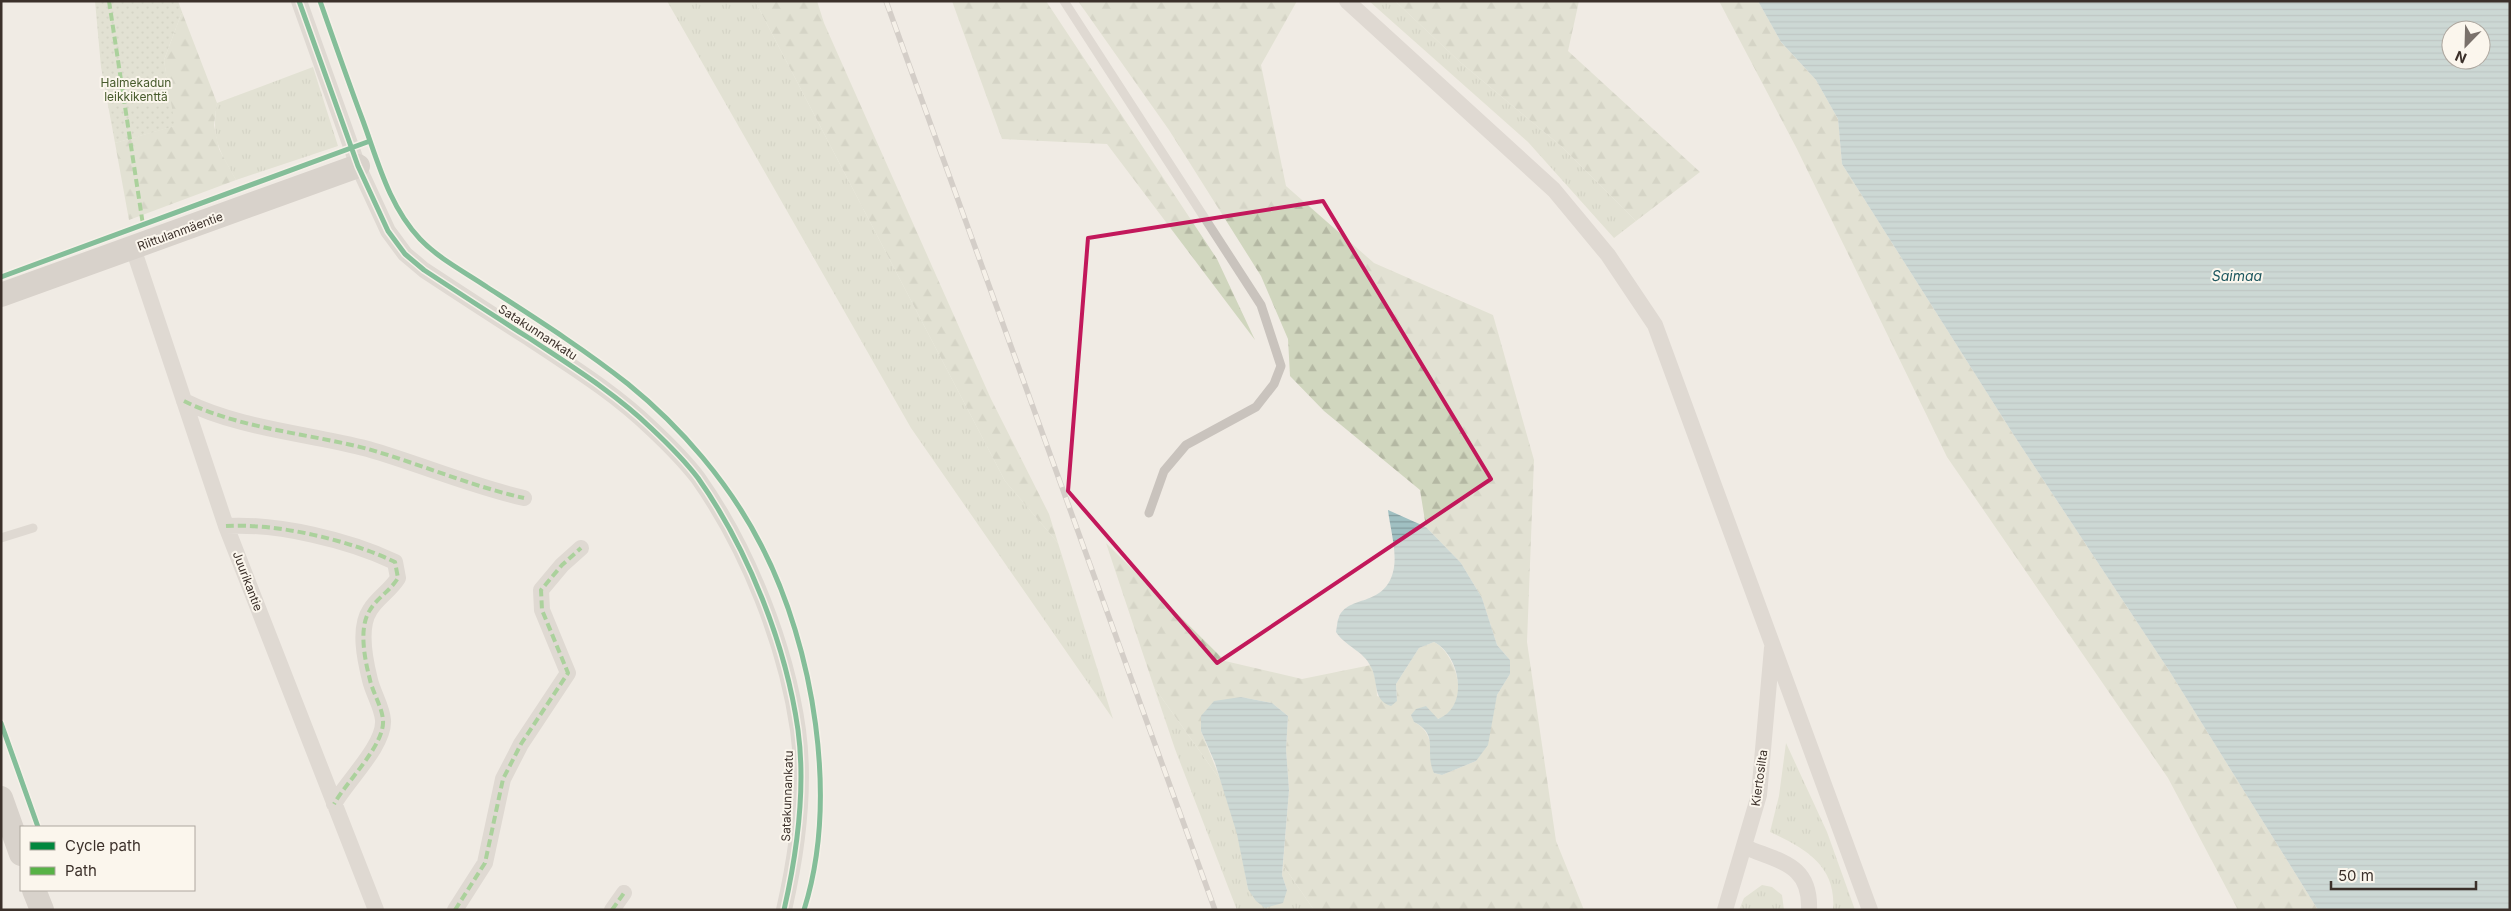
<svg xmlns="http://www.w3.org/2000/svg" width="2511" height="911" viewBox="0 0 2511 911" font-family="Inter,sans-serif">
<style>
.grass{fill:url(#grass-tufts)}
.forest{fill:url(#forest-firs)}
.park{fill:url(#park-dots)}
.water{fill:url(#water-rules);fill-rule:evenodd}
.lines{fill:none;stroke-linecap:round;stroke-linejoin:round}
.lane{stroke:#c9c3bd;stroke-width:9}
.street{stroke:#c9c3bd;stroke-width:16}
.secondary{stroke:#bab3ad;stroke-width:24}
.rail-casing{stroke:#b1aca7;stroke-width:5.5}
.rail{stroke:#fbf6ed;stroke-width:4;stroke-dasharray:11;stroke-linecap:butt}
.quiet{stroke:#57b246;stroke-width:4;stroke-dasharray:8 4;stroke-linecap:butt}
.cycleway-casing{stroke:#fbf6ed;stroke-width:8}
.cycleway{stroke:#00873e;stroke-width:5}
.marked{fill:none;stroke:#c2185b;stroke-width:4;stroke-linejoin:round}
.labels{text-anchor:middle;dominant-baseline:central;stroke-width:4;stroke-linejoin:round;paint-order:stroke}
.park-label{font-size:12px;fill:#475b2c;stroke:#fbf6ed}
.street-label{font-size:12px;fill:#3b302a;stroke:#fbf6ed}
.water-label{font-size:14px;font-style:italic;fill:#1d575f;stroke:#fbf6ed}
</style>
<defs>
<pattern id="grass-tufts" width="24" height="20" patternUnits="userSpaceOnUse" patternTransform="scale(1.25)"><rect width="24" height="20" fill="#d0d6be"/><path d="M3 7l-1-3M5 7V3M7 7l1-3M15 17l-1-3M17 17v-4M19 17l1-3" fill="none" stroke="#b4b8a3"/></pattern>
<pattern id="forest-firs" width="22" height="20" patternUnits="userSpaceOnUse" patternTransform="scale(1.25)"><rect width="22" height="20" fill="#d0d6be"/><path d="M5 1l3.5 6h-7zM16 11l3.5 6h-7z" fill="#b4b8a3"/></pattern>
<pattern id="park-dots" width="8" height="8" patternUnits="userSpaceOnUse" patternTransform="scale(1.25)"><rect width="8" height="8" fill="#d0d6be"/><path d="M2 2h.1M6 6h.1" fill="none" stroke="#b4b8a3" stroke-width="1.8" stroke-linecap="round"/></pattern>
<pattern id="water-rules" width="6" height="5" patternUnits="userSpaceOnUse" patternTransform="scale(1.25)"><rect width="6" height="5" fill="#a0c0c2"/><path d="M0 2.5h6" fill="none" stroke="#849c9e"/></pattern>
</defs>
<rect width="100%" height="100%" fill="#f0ebe4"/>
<path class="grass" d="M667 1H755L1005 481 1058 543 1113 719 911 428Z
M1369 1H1395L1460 62 1561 146 1636 221 1614 238 1528 142Z
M313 67 338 146 236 180C219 150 211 139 217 103Z
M1154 687 1221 781 1238 834 1248 889 1287 890 1282 875 1283 865 1314 910H1237L1175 749Z
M1786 743 1827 832 1855 910H1833C1837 866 1805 848 1770 832L1779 796Z
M1762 885 1772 887 1782 895 1784 910H1739L1744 898Z"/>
<path class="forest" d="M755 1H817L824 23 991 399 1049 514 1058 543 1005 481Z
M952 1H1046L1217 259 1255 340 1107 144 1002 139Z
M1078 1H1297L1261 65 1286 186 1374 263 1493 315 1534 460 1527 642 1556 841 1584 910H1314L1283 865 1289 790 1286 749 1288 716 1272 703 1241 697 1201 731 1221 781 1154 687 1106 543 1225 661 1302 679 1371 665 1376 680 1377 696 1397 701 1396 684 1419 648 1434 642C1455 653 1471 702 1445 716 1436 721 1424 720 1414 722 1434 732 1431 753 1434 773L1442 775 1476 761 1491 719 1497 695 1510 674V660L1497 645 1482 598 1461 563 1426 527 1420 490 1324 411 1290 376 1288 339 1261 276 1169 130Z
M1395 1H1579L1568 51 1700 172 1636 221 1561 146 1460 62Z
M1719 1H1758L1781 42 1816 80 1838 119 1842 164 2015 437 2170 672 2318 910H2238L2168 778 1947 457 1797 149Z
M182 12 217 103 214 125 219 149 236 180 129 220 115 143 174 126 164 60Z"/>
<path class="park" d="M95 1H178L182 12 164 60 175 126 115 143 101 67Z"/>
<path class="water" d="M1758 1H2510V910H2318L2170 672 2015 437 1842 164 1838 119 1816 80 1781 42ZM2451 30H2481V60H2451Z
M1388 510 1426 527 1461 563 1482 598 1497 645 1510 660V674L1497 695 1488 745 1476 761 1442 775 1434 773C1424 752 1440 735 1414 722L1411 715 1416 709 1426 706 1438 719C1470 707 1460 655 1434 642L1419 648 1396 684 1397 701 1391 706C1372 700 1379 682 1371 667 1364 651 1346 647 1336 632 1337 627 1337 621 1339 617 1348 595 1384 607 1393 572 1398 554 1390 528 1388 510Z
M1241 697 1272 703 1288 716 1286 749 1289 790 1282 875 1287 890 1283 903 1265 908 1256 901 1248 889 1237 834 1215 763 1201 731V716L1214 701Z"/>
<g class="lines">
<path class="lane" d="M1064 1 1261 305 1281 366 1274 384 1256 407 1186 445 1164 471 1149 513
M1 538 33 528"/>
<path class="street" d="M299 1 358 166 388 231 405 254 424 270C459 293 494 316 529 338 571 366 615 393 651 428 667 443 685 461 698 478 748 549 786 645 798 730 806 789 797 853 784 910
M1347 1 1554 190 1608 255 1655 325 1870 910
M133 248 226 526 376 910
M184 401C240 429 307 433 368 449 420 464 471 486 524 498
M226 526C277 523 349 540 395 562L398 578C390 591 377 598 370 610 358 628 365 660 370 680 373 693 382 707 383 720 385 745 346 782 334 804
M1745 847C1780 862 1811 864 1809 910
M455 910 485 863 503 779 521 744 568 673 542 610 541 590 562 565 581 548
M612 910 624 893
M1725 910 1759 795 1772 648"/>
<path class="secondary" d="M1 295 358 166
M1 798 21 854
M34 890 42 910"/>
<defs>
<path id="rail" d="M886 1 1215 910"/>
</defs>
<use href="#rail" class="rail-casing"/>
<use href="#rail" class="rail"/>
<path class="quiet" d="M109 1 143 225
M184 401C240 429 307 433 368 449 420 464 471 486 524 498
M226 526C277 523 349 540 395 562L398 578C390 591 377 598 370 610 358 628 365 660 370 680 373 693 382 707 383 720 385 745 346 782 334 804
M455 910 485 863 503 779 521 744 568 673 542 610 541 590 562 565 581 548
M612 910 624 893"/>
<defs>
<path id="cycleway" d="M299 1 358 166 388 231 405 254 424 270C459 293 494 316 529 338 571 366 615 393 651 428 667 443 685 461 698 478 748 549 786 645 798 730 806 789 797 853 784 910
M320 1C334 41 348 81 363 121 378 162 389 206 420 239 439 259 465 272 487 287 535 318 584 349 628 384 681 427 730 484 761 545 814 647 839 799 804 910
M1 277 370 141
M1 723 38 827"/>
</defs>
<use href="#cycleway" class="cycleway-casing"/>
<use href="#cycleway" class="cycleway"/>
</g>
<path d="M0 0H2511V911H0ZM1323 201 1491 479 1217 663 1068 491 1088 238Z" fill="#f0ebe4" fill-opacity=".55" fill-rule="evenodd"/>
<path class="marked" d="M1323 201 1491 479 1217 663 1068 491 1088 238Z"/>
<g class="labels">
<g class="park-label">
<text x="136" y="82">Halmekadun<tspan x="136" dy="14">leikkikenttä</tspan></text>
</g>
<g class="street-label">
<text transform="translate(180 231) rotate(-20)">Riittulanmäentie</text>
<text transform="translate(538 332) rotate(33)">Satakunnankatu</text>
<text transform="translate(248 581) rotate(69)">Juurikantie</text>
<text transform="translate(1759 778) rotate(-82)">Kiertosilta</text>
<text transform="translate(787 796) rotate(-88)">Satakunnankatu</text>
</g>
<g class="water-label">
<text x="2237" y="275">Saimaa</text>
</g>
</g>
<rect width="2511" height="911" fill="none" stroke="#3b302a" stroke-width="5"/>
<rect x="20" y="826" width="175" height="65" fill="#fbf6ed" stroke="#aea79f"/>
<rect x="30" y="842" width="25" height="8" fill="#00873e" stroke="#aea79f"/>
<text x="65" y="851" font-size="15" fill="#3b302a">Cycle path</text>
<rect x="30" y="867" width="25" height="8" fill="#57b246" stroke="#aea79f"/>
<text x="65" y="876" font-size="15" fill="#3b302a">Path</text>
<g transform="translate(2466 45) rotate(203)"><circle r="24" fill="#fbf6ed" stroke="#aea79f"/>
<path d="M0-4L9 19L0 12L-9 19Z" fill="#7a716b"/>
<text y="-8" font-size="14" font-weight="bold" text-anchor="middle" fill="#3b302a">N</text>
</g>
<path d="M2331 881v8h145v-8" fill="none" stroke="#3b302a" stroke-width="2.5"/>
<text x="2338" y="881" font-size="15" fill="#3b302a" stroke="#fbf6ed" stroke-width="4" paint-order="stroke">50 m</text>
</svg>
